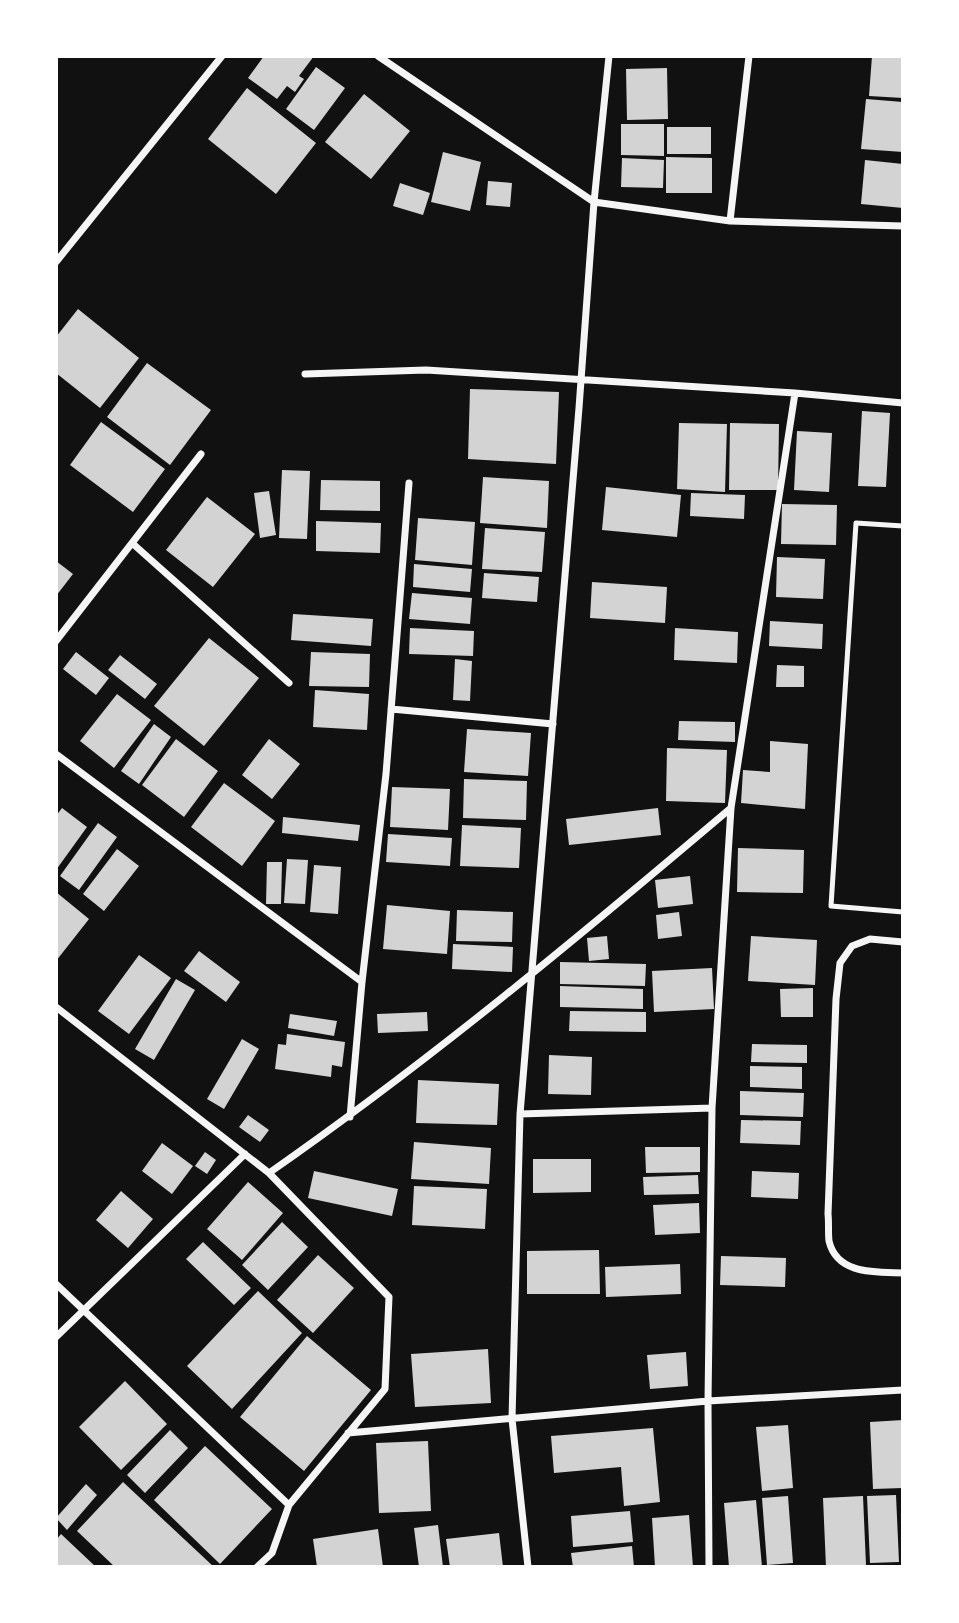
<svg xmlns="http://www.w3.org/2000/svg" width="959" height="1623" viewBox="0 0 959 1623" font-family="Lora,serif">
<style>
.building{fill:#d3d3d3}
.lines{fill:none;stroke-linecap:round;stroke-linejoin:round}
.service{stroke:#f5f5f5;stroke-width:5}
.minor{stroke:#f5f5f5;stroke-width:7}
</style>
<rect width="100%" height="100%" fill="#111"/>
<path class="building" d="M264 56H314L299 76 304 79 295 92 287 86 277 99 248 78Z
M872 56H903V98L869 96Z
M316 67 345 88 314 130 286 109Z
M667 68 668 119 627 120 626 69Z
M247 88 316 143 276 194 208 139Z
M364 94 410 131 371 179 325 142Z
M866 99 903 102V152L861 149Z
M621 124H664V156L621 155Z
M667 127H711V154H667Z
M443 152 481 162 470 211 431 202Z
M666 157 712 158V193H666Z
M622 158 664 160 663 188 621 187Z
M865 160 903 164V208L861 204Z
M488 181 512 183 510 207 486 205Z
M400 183 430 193 423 215 393 206Z
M78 309 139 358 100 408 56 373V337Z
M147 363 211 410 170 465 107 417Z
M470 389 559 392 556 464 468 459Z
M862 411 890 413 886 487 858 486Z
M101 422 165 469 133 512 70 465Z
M679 423 727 424 725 492 677 489Z
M730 423 779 424 778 490H729Z
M797 431 832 433 829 492 794 490Z
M282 470 310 471 307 539 279 538Z
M483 477 549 481 547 528 480 523Z
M321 480 380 481V511L320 510Z
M606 487 681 495 677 537 602 530Z
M269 491 276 535 260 538 254 493Z
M691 493 745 495 744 519 690 516Z
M207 497 255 534 213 587 166 550Z
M782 504 837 505 836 545 781 544Z
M418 518 475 522 472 565 415 560Z
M316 521 381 523 380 553 316 551Z
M485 528 545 532 542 572 482 569Z
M777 557 825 559 823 599 776 597Z
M56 561 73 574 56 596Z
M414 564 472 569 470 592 413 587Z
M484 573 539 577 537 602 482 598Z
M592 582 667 587 665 623 590 618Z
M412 593 472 598 470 624 409 619Z
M293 614 373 619 371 646 291 640Z
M770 621 823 624 822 649 769 646Z
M410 628 474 631 473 656 409 654Z
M675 628 738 632 737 663 674 660Z
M209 638 259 678 204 746 154 706Z
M76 652 109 678 96 695 63 669Z
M311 652 370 654 369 687 309 686Z
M120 655 157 684 145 699 108 670Z
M455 659 472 661 470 701 453 700Z
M777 665 804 666V687H776Z
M315 690 369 694 367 730 313 727Z
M117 694 151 720 114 768 80 741Z
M679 721 735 722V742L678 740Z
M154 724 171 737 139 784 121 771Z
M467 729 531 733 528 776 464 772Z
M176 739 218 771 184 817 142 785Z
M269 739 300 764 272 799 242 775Z
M770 741 808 744 805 809 741 803 743 770 770 772Z
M667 748 727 750 725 803 666 801Z
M464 779 527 781 526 820 463 818Z
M224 783 275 821 242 866 191 827Z
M392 787 450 789 448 830 390 827Z
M62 808 87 827 56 870V816Z
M658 808 661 835 569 845 566 819Z
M283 817 360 825 358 841 282 833Z
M98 823 117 837 79 890 60 876Z
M462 825 521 828 519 868 460 866Z
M388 834 452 838 450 866 386 862Z
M738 848 804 850 803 893 737 892Z
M117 849 139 866 104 911 83 894Z
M287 859 308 860 305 904 284 903Z
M267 862H282L281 904H266Z
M314 865 341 867 338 914 310 912Z
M690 876 693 904 658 908 655 880Z
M56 892 89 919 56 961Z
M387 905 450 911 447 954 383 949Z
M457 910 513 912 512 942 456 941Z
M679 912 682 936 658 939 656 915Z
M607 936 609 959 589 961 587 938Z
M751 936 817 940 815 985 748 981Z
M453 944 513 947 512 972 452 969Z
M199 951 240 982 226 1002 184 971Z
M139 955 171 978 129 1034 98 1011Z
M560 962 646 964 645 986 560 984Z
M712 968 714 1009 654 1012 652 971Z
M176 979 195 990 154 1060 135 1049Z
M560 986 643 989V1009L560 1007Z
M813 988V1017H781L780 989Z
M570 1011 646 1012V1032L569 1031Z
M427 1012 428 1031 378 1033 377 1014Z
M290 1014 337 1021 334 1036 288 1028Z
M287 1034 345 1042 342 1067 332 1065 331 1077 275 1069 278 1044 286 1045Z
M242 1039 259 1049 224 1109 207 1099Z
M752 1044 807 1045V1063L751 1062Z
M549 1055 592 1057 591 1095 548 1094Z
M750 1066 802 1067V1089L750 1087Z
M418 1080 499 1084 497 1125 416 1123Z
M740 1091 804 1093 803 1117 740 1115Z
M248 1115 269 1130 260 1142 239 1127Z
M741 1120 801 1121 800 1145 740 1143Z
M414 1142 491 1148 489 1184 411 1179Z
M162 1143 193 1166 172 1194 142 1171Z
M645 1147H700V1172L646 1173Z
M205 1152 216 1160 207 1174 195 1166Z
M533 1159H591V1192L533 1193Z
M314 1171 398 1189 392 1216 308 1198Z
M752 1171 799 1173 798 1199 751 1197Z
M698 1175 699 1194 644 1195 643 1177Z
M248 1182 283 1213 242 1260 207 1229Z
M414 1186 487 1189 485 1229 412 1225Z
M121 1191 153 1219 128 1248 96 1220Z
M699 1203 700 1233 655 1235 653 1205Z
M282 1222 308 1247 268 1290 242 1265Z
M203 1242 251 1288 234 1305 186 1259Z
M599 1250 600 1294H527V1251Z
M318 1255 354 1288 313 1333 277 1300Z
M721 1256 786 1258 785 1287 720 1285Z
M680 1264 681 1294 606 1297 605 1267Z
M258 1291 302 1333 232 1409 187 1366Z
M307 1336 371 1390 304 1471 240 1417Z
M488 1349 491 1403 415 1407 411 1354Z
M686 1352 688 1386 650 1389 647 1355Z
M125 1381 167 1424 121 1470 79 1427Z
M903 1420V1488L873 1489 870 1422Z
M788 1425 793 1488 762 1491 756 1427Z
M653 1428 660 1502 624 1506 621 1467 554 1473 551 1436Z
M170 1430 188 1448 145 1493 127 1475Z
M428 1441 431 1511 379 1513 376 1443Z
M205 1446 272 1509 220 1564 154 1500Z
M123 1482 214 1567H115L77 1531Z
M86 1484 97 1495 67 1530 56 1518Z
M896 1495 899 1562 870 1563 867 1496Z
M788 1496 793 1563 767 1565 762 1498Z
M863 1496 866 1565 826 1567 823 1498Z
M756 1500 762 1567H729L724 1503Z
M630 1511 633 1542 573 1547 571 1516Z
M689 1515 693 1567H655L652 1518Z
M438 1525 443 1567H419L414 1528Z
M378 1529 383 1567H317L313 1539Z
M499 1533 503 1567H450L446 1539Z
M61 1534 96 1567H56V1540Z
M632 1546 634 1567H573L571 1553Z"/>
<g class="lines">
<path class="service" d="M903 526 856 523 831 906 903 912"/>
<path class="minor" d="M378 56 594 202 730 221 903 226
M730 221 749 56
M56 262 222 56
M305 374 426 370 795 393 903 403
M132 543 289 683
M56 641 201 454
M391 709 553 724
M56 754 362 982
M903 942 870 939 852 946 840 963 836 999 828 1214C829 1222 828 1233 829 1241 837 1275 876 1272 903 1273
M56 1007 269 1173 389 1297 385 1389 289 1505 272 1553 257 1567
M520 1114 712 1108
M350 1117 362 982 386 774 409 483
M269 1173C431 1060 581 935 731 808
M56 1284 289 1505
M56 1337 245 1154
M348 1433 708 1401 712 1108 731 808 795 393
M528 1567 512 1419 520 1114 579 408 594 202 609 56
M709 1567 708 1401 903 1390"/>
</g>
<rect width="959" height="1623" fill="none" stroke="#ffffff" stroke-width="116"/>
</svg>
